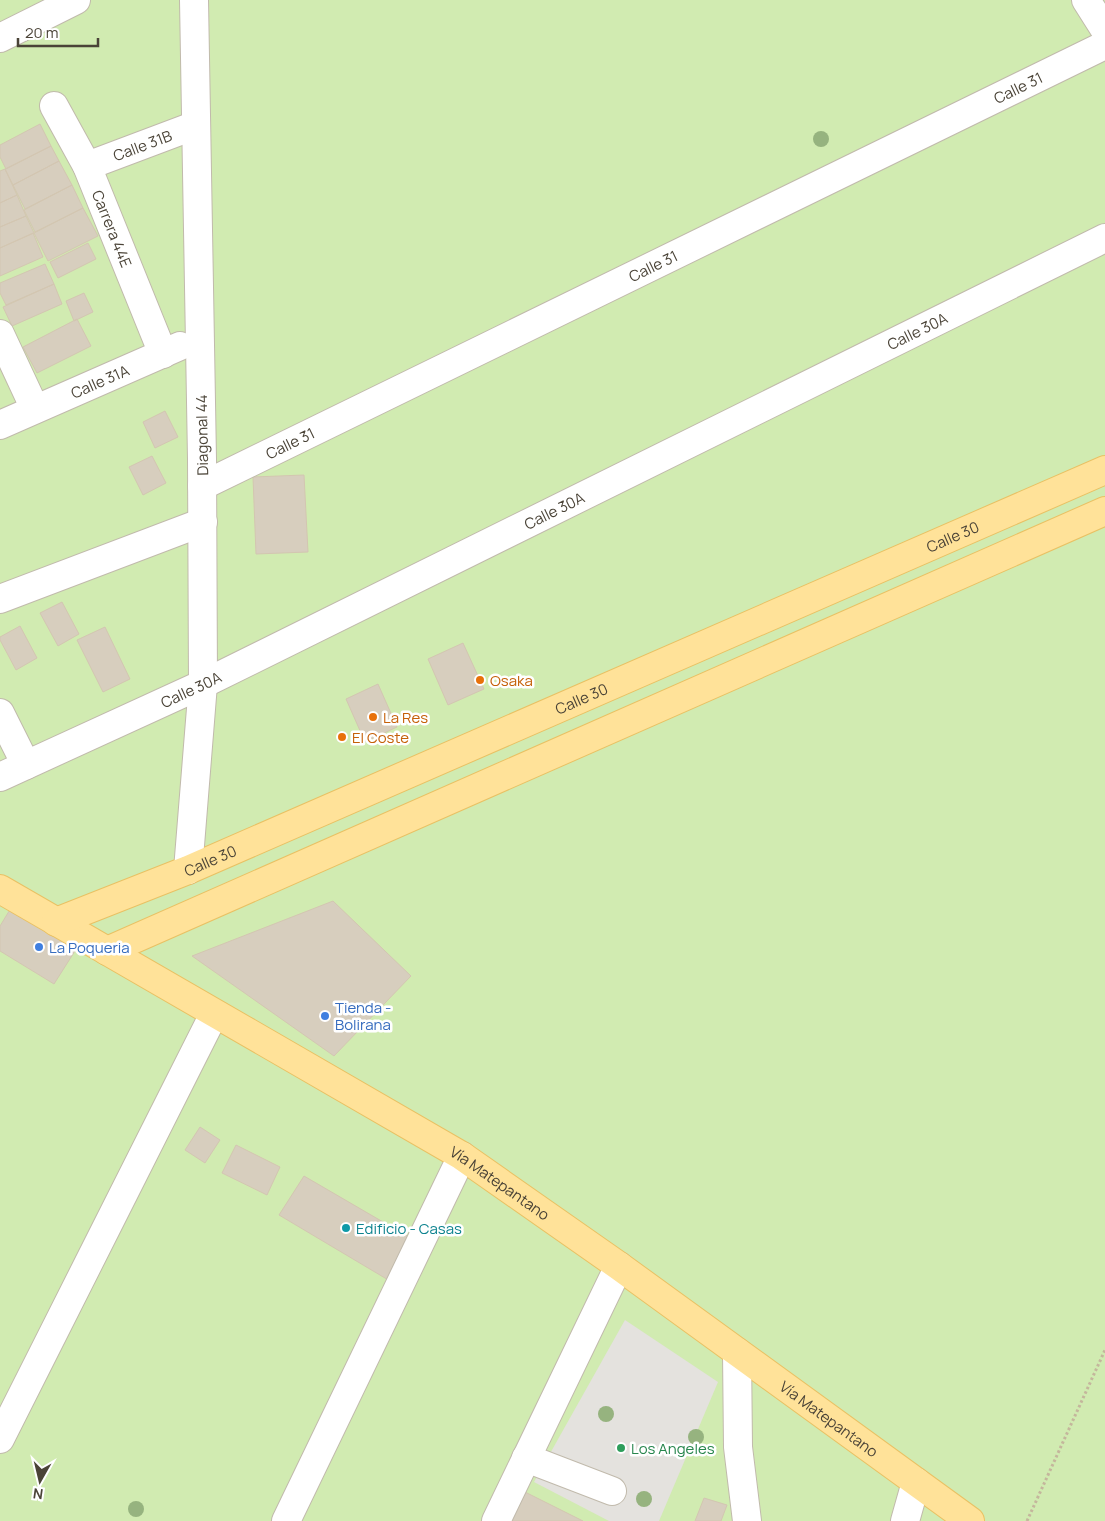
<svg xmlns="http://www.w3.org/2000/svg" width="1105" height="1521" viewBox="0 0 1105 1521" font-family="Manrope,sans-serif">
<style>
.green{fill:#d1ebb1}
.parking{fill:#e4e2de}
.building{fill:#d7cebe;stroke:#d3c6b1}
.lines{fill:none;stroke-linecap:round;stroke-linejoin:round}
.minor-casing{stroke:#c1baac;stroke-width:30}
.major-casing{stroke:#e9c164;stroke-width:30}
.path{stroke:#c4b69c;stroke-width:3;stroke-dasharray:2.5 2.5;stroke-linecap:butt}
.minor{stroke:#fff;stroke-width:28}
.major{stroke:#ffe299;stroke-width:28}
.tree{fill:#96b37f}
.food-dot{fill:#e8710a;stroke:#fff;stroke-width:2}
.shop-dot{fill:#3f7fe0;stroke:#fff;stroke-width:2}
.culture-dot{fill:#0f9aa8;stroke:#fff;stroke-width:2}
.leisure-dot{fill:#2e9e5b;stroke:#fff;stroke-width:2}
.labels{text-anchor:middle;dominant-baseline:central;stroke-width:5;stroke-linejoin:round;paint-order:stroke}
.street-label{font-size:15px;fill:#4a4337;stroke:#fff}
.food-label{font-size:15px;fill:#c56008;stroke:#fff;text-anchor:start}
.shop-label{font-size:15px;fill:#366cbe;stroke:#fff;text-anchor:start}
.culture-label{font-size:15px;fill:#0d838f;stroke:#fff;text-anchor:start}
.leisure-label{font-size:15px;fill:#27864d;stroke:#fff;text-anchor:start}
</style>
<rect width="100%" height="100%" fill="#f5f2ea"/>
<path class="green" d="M0 0H1105V1521H0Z"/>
<path class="parking" d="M625 1320 718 1382 659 1521H609L534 1482Z"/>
<path class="building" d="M40 124 51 146 6 169 0 157V145Z
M51 146 59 161 13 185 5 169Z
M59 161 72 185 25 209 13 185Z
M5 169 17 195 0 203V171Z
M72 185 83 208 35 232 24 210Z
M17 195 26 216 0 227V203Z
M83 208 98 236 48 261 34 233Z
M26 216 34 233 0 248V227Z
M33 233 43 257 0 276V248Z
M88 243 96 259 58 278 50 262Z
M45 264 54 284 6 305 0 293V283Z
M54 284 62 304 12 326 3 307Z
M84 293 93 312 74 321 66 301Z
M77 319 91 346 37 373 23 347Z
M165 411 178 437 155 448 143 422Z
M152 456 166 483 143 495 129 467Z
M304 475 308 552 256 554 253 477Z
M62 602 79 634 58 646 40 613Z
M20 626 37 658 16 670 0 640V637Z
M105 627 130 679 103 692 77 640Z
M463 643 484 689 448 705 428 659Z
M378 684 397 727 365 742 346 699Z
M333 901 411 976 334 1056 192 956Z
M14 903 80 943 54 984 0 951V926Z
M200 1127 220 1140 205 1163 185 1150Z
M236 1145 280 1167 267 1195 222 1173Z
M304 1176 414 1240 390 1281 279 1215Z
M525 1492 583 1521H510Z
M704 1498 727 1505 721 1521H695Z"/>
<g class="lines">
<defs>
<g id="minor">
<path d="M1086 0 1105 30"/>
<path d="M0 38 76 0"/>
<path id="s1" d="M54 106 87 166 163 354"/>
<path id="s2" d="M87 166 196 125"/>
<path d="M0 334 35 409"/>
<path id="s3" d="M0 425 180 346"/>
<path id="s4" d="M202 486 1105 45"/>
<path d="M0 599 203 522"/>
<path d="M0 713 26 765"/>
<path id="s5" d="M0 777 203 684 1105 238"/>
<path d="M188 870 203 684 202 459 194 0"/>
<path d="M737 1352 738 1447 747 1521"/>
<path d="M0 1439 214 1014"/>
<path d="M526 1458 612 1491"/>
<path d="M286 1521 462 1156"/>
<path d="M496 1521 619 1266"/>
<path d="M905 1521 916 1482"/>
</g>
<g id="major">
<path id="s6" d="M0 889 462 1156 619 1266 970 1521"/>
<path id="s7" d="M56 922 188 870 1105 470"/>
<path d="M107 951 1105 511"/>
</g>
</defs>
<use href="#minor" class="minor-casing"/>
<use href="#major" class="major-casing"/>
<path class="path" d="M1027 1521 1105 1350"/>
<use href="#minor" class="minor"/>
<use href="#major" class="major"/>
</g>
<g class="tree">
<circle cx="821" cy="139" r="8"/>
<circle cx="606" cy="1414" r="8"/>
<circle cx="696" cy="1437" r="8"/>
<circle cx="644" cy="1499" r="8"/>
<circle cx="136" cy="1509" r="8"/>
</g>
<g class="food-dot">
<circle cx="480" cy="680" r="5"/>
<circle cx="373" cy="717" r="5"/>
<circle cx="342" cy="737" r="5"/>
</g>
<g class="shop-dot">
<circle cx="39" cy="947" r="5"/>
<circle cx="325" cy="1016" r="5"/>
</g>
<circle class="culture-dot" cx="346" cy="1228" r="5"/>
<circle class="leisure-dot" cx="621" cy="1448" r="5"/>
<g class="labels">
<g class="street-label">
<text stroke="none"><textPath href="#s4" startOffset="908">Calle 31</textPath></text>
<text stroke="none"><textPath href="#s2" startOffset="59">Calle 31B</textPath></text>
<text stroke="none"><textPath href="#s1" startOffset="136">Carrera 44E</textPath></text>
<text stroke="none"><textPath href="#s4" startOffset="502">Calle 31</textPath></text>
<text stroke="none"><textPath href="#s5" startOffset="1020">Calle 30A</textPath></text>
<text stroke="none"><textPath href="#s3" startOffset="109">Calle 31A</textPath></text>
<text transform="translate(202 435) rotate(-91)">Diagonal 44</text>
<text stroke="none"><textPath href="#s4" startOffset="98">Calle 31</textPath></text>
<text stroke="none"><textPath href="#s5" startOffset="615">Calle 30A</textPath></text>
<text stroke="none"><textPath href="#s7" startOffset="976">Calle 30</textPath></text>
<text stroke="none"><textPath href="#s5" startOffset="210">Calle 30A</textPath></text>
<text stroke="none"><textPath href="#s7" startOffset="571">Calle 30</textPath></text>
<text stroke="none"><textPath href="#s7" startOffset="166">Calle 30</textPath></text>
<text stroke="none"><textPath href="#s6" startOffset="580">Vía Matepantano</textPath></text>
<text stroke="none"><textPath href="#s6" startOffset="985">Vía Matepantano</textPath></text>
</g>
<g class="food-label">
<text x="490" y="680">Osaka</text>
<text x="383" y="717">La Res</text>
<text x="352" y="737">El Coste</text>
</g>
<g class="shop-label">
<text x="49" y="947">La Poqueria</text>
<text x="335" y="1007">Tienda -<tspan x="335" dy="17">Bolirana</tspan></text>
</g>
<g class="culture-label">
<text x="356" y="1228">Edificio - Casas</text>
</g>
<g class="leisure-label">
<text x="631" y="1448">Los Angeles</text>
</g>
</g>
<g transform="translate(40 1481) rotate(188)" stroke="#ffffff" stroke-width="4" paint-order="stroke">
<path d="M0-4L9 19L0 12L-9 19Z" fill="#4a4337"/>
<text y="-8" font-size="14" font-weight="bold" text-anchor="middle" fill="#4a4337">N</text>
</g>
<path d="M18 38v8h80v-8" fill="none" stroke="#4a4337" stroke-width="2.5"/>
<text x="25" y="38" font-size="15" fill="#4a4337" stroke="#ffffff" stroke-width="4" paint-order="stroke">20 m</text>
</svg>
